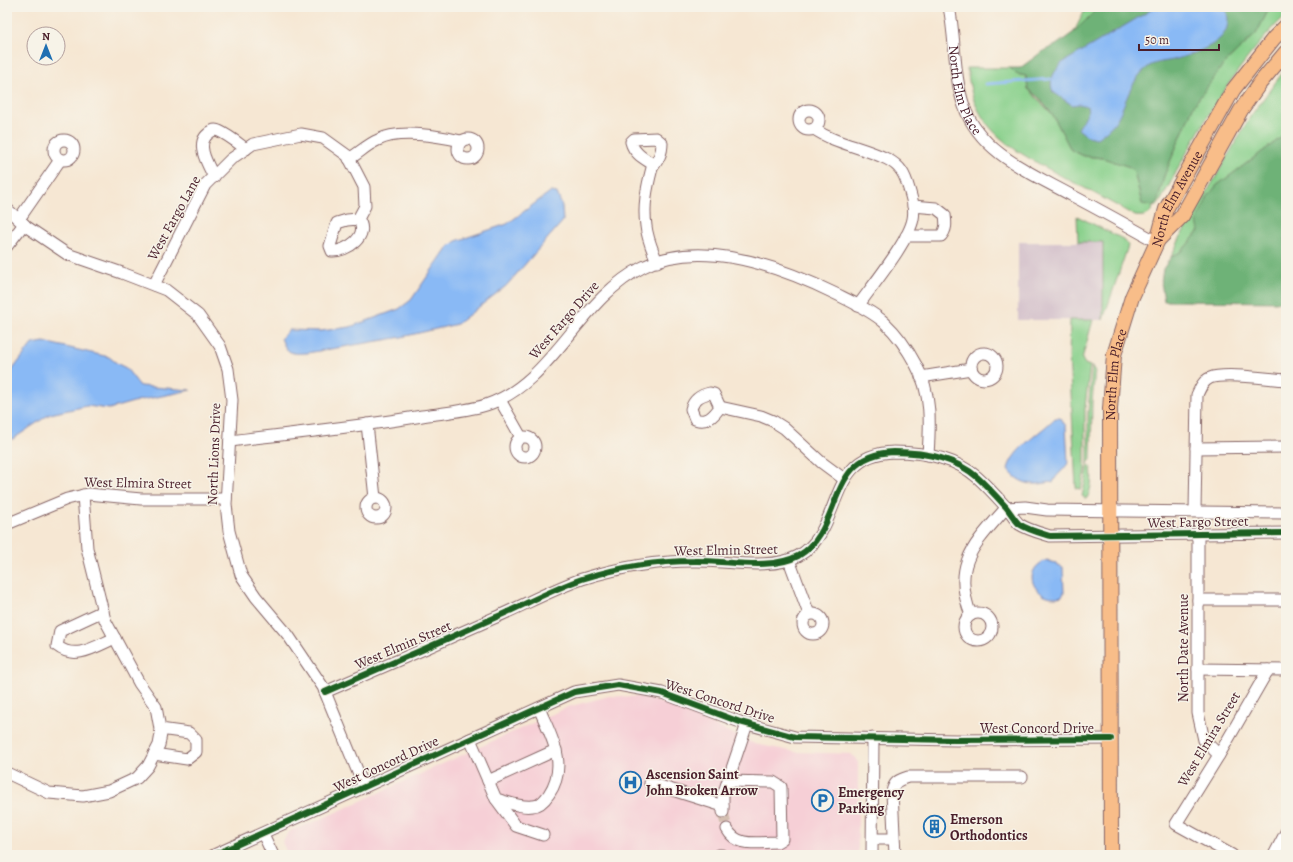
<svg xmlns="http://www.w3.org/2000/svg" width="1293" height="862" viewBox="0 0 1293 862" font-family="Alegreya,serif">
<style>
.built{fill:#f6cfd6}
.industrial{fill:#d1bdc9}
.green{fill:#88d08b;stroke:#69785b}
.forest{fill:#6eb277;stroke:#5c6851}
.water{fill:#89b9f5;stroke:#6a6c90}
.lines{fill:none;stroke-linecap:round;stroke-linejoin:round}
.stream{stroke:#89b9f5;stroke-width:3}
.minor-tunnel{stroke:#d4bfb1;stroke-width:11;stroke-dasharray:11 5.5;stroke-linecap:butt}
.minor-casing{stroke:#866566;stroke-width:13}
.major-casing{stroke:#866566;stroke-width:16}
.minor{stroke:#fff;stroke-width:11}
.major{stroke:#f8bd89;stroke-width:14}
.cycleway-casing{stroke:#f7f3e8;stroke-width:8}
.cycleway{stroke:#1b5e20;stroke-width:6}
.labels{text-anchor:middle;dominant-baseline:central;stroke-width:3;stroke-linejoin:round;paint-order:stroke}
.street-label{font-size:14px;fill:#4a1f2b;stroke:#f7f3e8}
.poi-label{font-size:14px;font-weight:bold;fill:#4a1f2b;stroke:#f7f3e8;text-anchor:start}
</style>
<rect width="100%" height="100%" fill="#f7f3e8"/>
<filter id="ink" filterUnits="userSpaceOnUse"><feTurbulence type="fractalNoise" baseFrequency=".025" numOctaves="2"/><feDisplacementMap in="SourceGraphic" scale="8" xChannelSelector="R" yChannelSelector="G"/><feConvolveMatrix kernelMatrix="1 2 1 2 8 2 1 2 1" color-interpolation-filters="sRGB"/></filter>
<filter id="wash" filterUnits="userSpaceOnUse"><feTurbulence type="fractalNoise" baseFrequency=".012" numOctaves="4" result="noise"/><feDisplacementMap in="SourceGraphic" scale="16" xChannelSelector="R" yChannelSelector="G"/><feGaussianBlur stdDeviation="0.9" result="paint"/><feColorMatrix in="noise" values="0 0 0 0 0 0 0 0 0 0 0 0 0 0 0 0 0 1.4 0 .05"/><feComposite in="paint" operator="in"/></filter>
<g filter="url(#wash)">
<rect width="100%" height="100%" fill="#f6e7d3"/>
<path class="built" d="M609 696 641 697 669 705 755 744 796 752 850 754 855 757 858 762V855H288L282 842 290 831 319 820 568 707Z"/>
<path class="industrial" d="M1018 242H1104L1103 320H1018Z"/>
<path class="green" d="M1085 7H1099L1074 32 1085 10Z
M1270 7H1286V15C1231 68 1197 134 1161 200L1156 206 1153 207C1151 216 1143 217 1135 216 1112 203 1089 190 1065 178 1033 160 995 144 978 109 971 96 969 82 967 68H1010L1016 74 1026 76 1028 89 1053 115 1071 150 1084 156 1103 158 1130 167 1134 171 1142 204 1158 200 1164 176 1194 105 1223 65 1256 34Z
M1286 68V134L1216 186 1199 231 1182 251 1171 257 1189 220 1192 218 1250 117Z
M1077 216 1125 240 1128 246 1103 320V242H1078Z
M1070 320H1093L1082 359 1085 364 1090 366 1085 407V470L1081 489 1076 488 1069 356Z
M1092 366 1095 371 1092 402 1091 460 1088 463C1088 465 1090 466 1091 468 1093 475 1091 495 1086 499L1082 496 1088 469V412Z"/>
<path class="forest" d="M1099 7H1270L1256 34 1223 65 1194 105 1164 176 1158 200 1153 206 1142 204 1134 171 1130 167 1103 158 1084 156 1071 150 1053 115 1038 97 1028 89 1026 76 1016 74 1010 68H1020L1043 51 1056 45 1074 32Z
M1286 134V302L1164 301 1161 282 1163 269 1171 257 1182 251 1199 231 1197 221 1208 196 1216 186Z"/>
<path class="water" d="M1156 7H1225C1239 40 1201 51 1177 59 1168 62 1156 61 1148 67 1130 80 1127 102 1117 119 1112 127 1104 133 1097 138L1087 136 1078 129 1088 112 1087 106 1079 104 1072 105 1053 92C1048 79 1054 73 1062 63Z
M550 192 557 193 562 206 563 221 506 286 457 324 402 337 307 353C291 354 287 354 281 338L289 330 321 331 350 327 399 309 411 300 447 248 456 241 507 224Z
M44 342 109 357 118 364 126 368 140 386 191 390 137 401 109 409 87 406 50 414 13 439H7V377L32 344Z
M1055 418H1060L1066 426 1068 463C1064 471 1055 475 1053 483 1049 481 1044 484 1038 484 1025 485 1015 479 1008 469 1013 448 1041 433 1055 418Z
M1047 560 1063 567 1064 593 1062 596C1036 603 1018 571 1047 560Z"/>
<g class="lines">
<path class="stream" d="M985 84 1051 79"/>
</g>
</g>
<g filter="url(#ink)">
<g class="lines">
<path class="minor-tunnel" d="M723 812 727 829"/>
<defs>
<g id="minor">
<path id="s1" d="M949 7C956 40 953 74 964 106 980 153 1031 173 1071 195 1100 210 1128 226 1157 242"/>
<circle cx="809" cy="120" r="10"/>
<path d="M814 129C836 144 863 147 887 159 901 166 905 175 909 189 912 199 915 209 913 219 909 241 872 286 858 306"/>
<circle cx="468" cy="149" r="10"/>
<circle cx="64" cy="150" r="10"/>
<path d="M349 159C359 153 368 144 378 140 398 129 439 136 461 141"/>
<path d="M654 165C645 159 634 154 631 142L634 139 656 138 662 143C662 154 658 160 652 168 647 187 643 206 646 226 647 238 653 251 657 262"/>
<path d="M214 177C208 165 195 144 208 134 211 131 215 129 219 131 228 135 238 143 246 149"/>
<path d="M7 209 27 227 67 254 122 273 166 290 198 315 220 346 228 369 232 400 226 504 229 531 241 575 256 597 288 635 323 687 364 787"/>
<path d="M19 219 60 160"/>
<path d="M906 236H941C947 229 946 223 945 215L936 208 913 206"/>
<path d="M7 246 24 224"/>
<path d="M154 285 205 185 231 159 253 144 301 134 323 138 348 156 364 187 365 206 358 219 347 220 337 223 330 246 332 251C346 252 371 236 358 219"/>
<circle cx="984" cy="366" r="13"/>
<path d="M921 377 971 369"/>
<path d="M710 393 714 394 720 407C713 417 707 423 695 419L691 409C694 399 700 395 710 393Z"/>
<path d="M500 400 521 437"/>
<path d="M720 407 761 416 773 421 784 428 821 462 844 479"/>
<path d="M367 424 375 498"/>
<circle cx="525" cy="447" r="10"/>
<path d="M230 441C294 433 358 427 422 416 443 413 466 411 486 405 553 383 578 300 643 267 702 237 781 267 836 294 852 302 872 311 885 323 898 335 908 350 916 365 932 393 930 425 928 455"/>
<path d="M1196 448 1286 447"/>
<circle cx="376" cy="508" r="10"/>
<path d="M1006 508 1025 507 1047 510 1286 513"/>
<path d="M1195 511 1197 395C1200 388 1203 381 1210 378 1225 372 1269 379 1286 380"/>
<path d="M7 524 67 499 88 494 141 499H226"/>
<path d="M1198 533V713L1204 740 1219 755"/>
<path d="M789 560 809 614"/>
<path d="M1198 600H1286"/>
<path d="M103 611 60 631 57 646C76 661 96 646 115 638"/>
<circle cx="978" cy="627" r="14"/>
<circle cx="813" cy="624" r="10"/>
<path d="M971 615C951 564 975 544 1006 508"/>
<path d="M1198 669 1286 670"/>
<path d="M325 692C381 668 438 643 494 618 522 606 553 589 582 579 617 568 657 561 694 561 725 560 770 571 798 556 845 530 824 454 894 452 923 452 955 458 977 477 987 486 997 497 1006 507 1010 512 1014 519 1019 524 1028 530 1040 533 1050 536L1286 533"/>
<path d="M470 739 496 799C508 802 521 808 533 806 540 806 545 800 549 794 569 764 551 737 539 708"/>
<path d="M154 754 187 759 196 752V740L189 733 160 729"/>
<path d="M7 773 49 793 83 796 109 791 137 778 148 766 159 745 161 734 156 707 139 683 105 620 87 548 83 495"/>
<path d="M488 781 556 750"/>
<path d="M650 783 723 806"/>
<path d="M496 799 516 826 543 835"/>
<path d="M723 812V795L747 724"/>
<path d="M727 829C737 848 758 842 777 842L782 839 781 787 773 782 728 781"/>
<path d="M263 834 273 855"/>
<path d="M873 839H893"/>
<path d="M214 855 574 692 618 685 662 693 740 722 795 737 956 740 1111 739"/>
<path d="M718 855H722"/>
<path d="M872 855 873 738"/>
<path d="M895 855 892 792C894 782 898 780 908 777H1022"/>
<path d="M1232 855 1176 824 1219 755 1268 670"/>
<path d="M1274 855 1286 832"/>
</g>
<g id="major">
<path d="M1158 240 1182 216 1241 110 1260 83 1286 52"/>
<path id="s2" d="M1111 855 1110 409 1114 355 1132 297 1157 242 1166 209 1233 90 1274 38 1286 26"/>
</g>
</defs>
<use href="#minor" class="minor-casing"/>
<use href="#major" class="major-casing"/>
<use href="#minor" class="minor"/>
<use href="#major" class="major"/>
<defs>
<path id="cycleway" d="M325 692C381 668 438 643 494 618 522 606 553 589 582 579 617 568 657 561 694 561 725 560 770 571 798 556 845 530 824 454 894 452 923 452 955 458 977 477 987 486 997 497 1006 507 1010 512 1014 519 1019 524 1028 530 1040 533 1050 536L1286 533
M214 855 574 692 618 685 662 693 740 722 795 737 956 740 1111 739"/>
</defs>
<use href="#cycleway" class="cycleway-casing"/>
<use href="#cycleway" class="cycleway"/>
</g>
</g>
<defs>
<symbol id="hospital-ring" viewBox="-11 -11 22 22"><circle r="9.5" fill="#f7f3e8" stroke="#1f6fb2" stroke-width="1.5"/><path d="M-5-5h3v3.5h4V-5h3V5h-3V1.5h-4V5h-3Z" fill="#1f6fb2"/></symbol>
<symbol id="parking-ring" viewBox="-11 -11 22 22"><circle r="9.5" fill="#f7f3e8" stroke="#1f6fb2" stroke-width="1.5"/><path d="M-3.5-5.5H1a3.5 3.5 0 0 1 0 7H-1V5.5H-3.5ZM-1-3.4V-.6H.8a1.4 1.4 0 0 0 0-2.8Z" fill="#1f6fb2"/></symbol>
<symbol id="building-ring" viewBox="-11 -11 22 22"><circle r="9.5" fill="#f7f3e8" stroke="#1f6fb2" stroke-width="1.5"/><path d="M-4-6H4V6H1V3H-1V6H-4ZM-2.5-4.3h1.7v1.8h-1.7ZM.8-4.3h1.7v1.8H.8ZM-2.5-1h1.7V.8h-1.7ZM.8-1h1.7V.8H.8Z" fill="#1f6fb2"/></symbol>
</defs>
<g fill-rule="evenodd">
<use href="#hospital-ring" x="618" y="770" width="25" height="25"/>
<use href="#parking-ring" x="810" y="788" width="25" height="25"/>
<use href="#building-ring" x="922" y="814" width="25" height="25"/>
</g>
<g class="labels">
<g class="street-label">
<text stroke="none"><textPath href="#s1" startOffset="85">North Elm Place</textPath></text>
<text stroke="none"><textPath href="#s2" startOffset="669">North Elm Avenue</textPath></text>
<text transform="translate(174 218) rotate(-61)">West Fargo Lane</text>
<text transform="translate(564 320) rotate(-49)">West Fargo Drive</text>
<text stroke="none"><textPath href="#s2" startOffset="481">North Elm Place</textPath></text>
<text transform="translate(214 454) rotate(-88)">North Lions Drive</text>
<text transform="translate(138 483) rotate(1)">West Elmira Street</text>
<text transform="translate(1198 522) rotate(-1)">West Fargo Street</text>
<text transform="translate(726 550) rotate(-1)">West Elmin Street</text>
<text transform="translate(403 645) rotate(-23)">West Elmin Street</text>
<text transform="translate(1183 648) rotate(-90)">North Date Avenue</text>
<text transform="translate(720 701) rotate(18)">West Concord Drive</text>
<text x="1037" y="728">West Concord Drive</text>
<text transform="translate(1209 739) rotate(-59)">West Elmira Street</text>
<text transform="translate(386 764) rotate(-25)">West Concord Drive</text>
</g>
<g class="poi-label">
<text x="646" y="774">Ascension Saint<tspan x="646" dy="16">John Broken Arrow</tspan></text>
<text x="838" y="792">Emergency<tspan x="838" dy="16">Parking</tspan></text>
<text x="950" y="819">Emerson<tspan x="950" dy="16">Orthodontics</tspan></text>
</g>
</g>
<rect width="1293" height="862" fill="none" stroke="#f7f3e8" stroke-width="24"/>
<g transform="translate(46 46)"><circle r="19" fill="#f7f3e8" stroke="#b29e9c"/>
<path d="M0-3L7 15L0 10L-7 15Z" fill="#1f6fb2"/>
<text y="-6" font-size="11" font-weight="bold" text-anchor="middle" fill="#4a1f2b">N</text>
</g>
<path d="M1139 44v6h80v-6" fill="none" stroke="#4a1f2b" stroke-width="2"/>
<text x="1145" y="44" font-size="12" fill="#4a1f2b" stroke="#f7f3e8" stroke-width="3" paint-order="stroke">50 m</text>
</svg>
